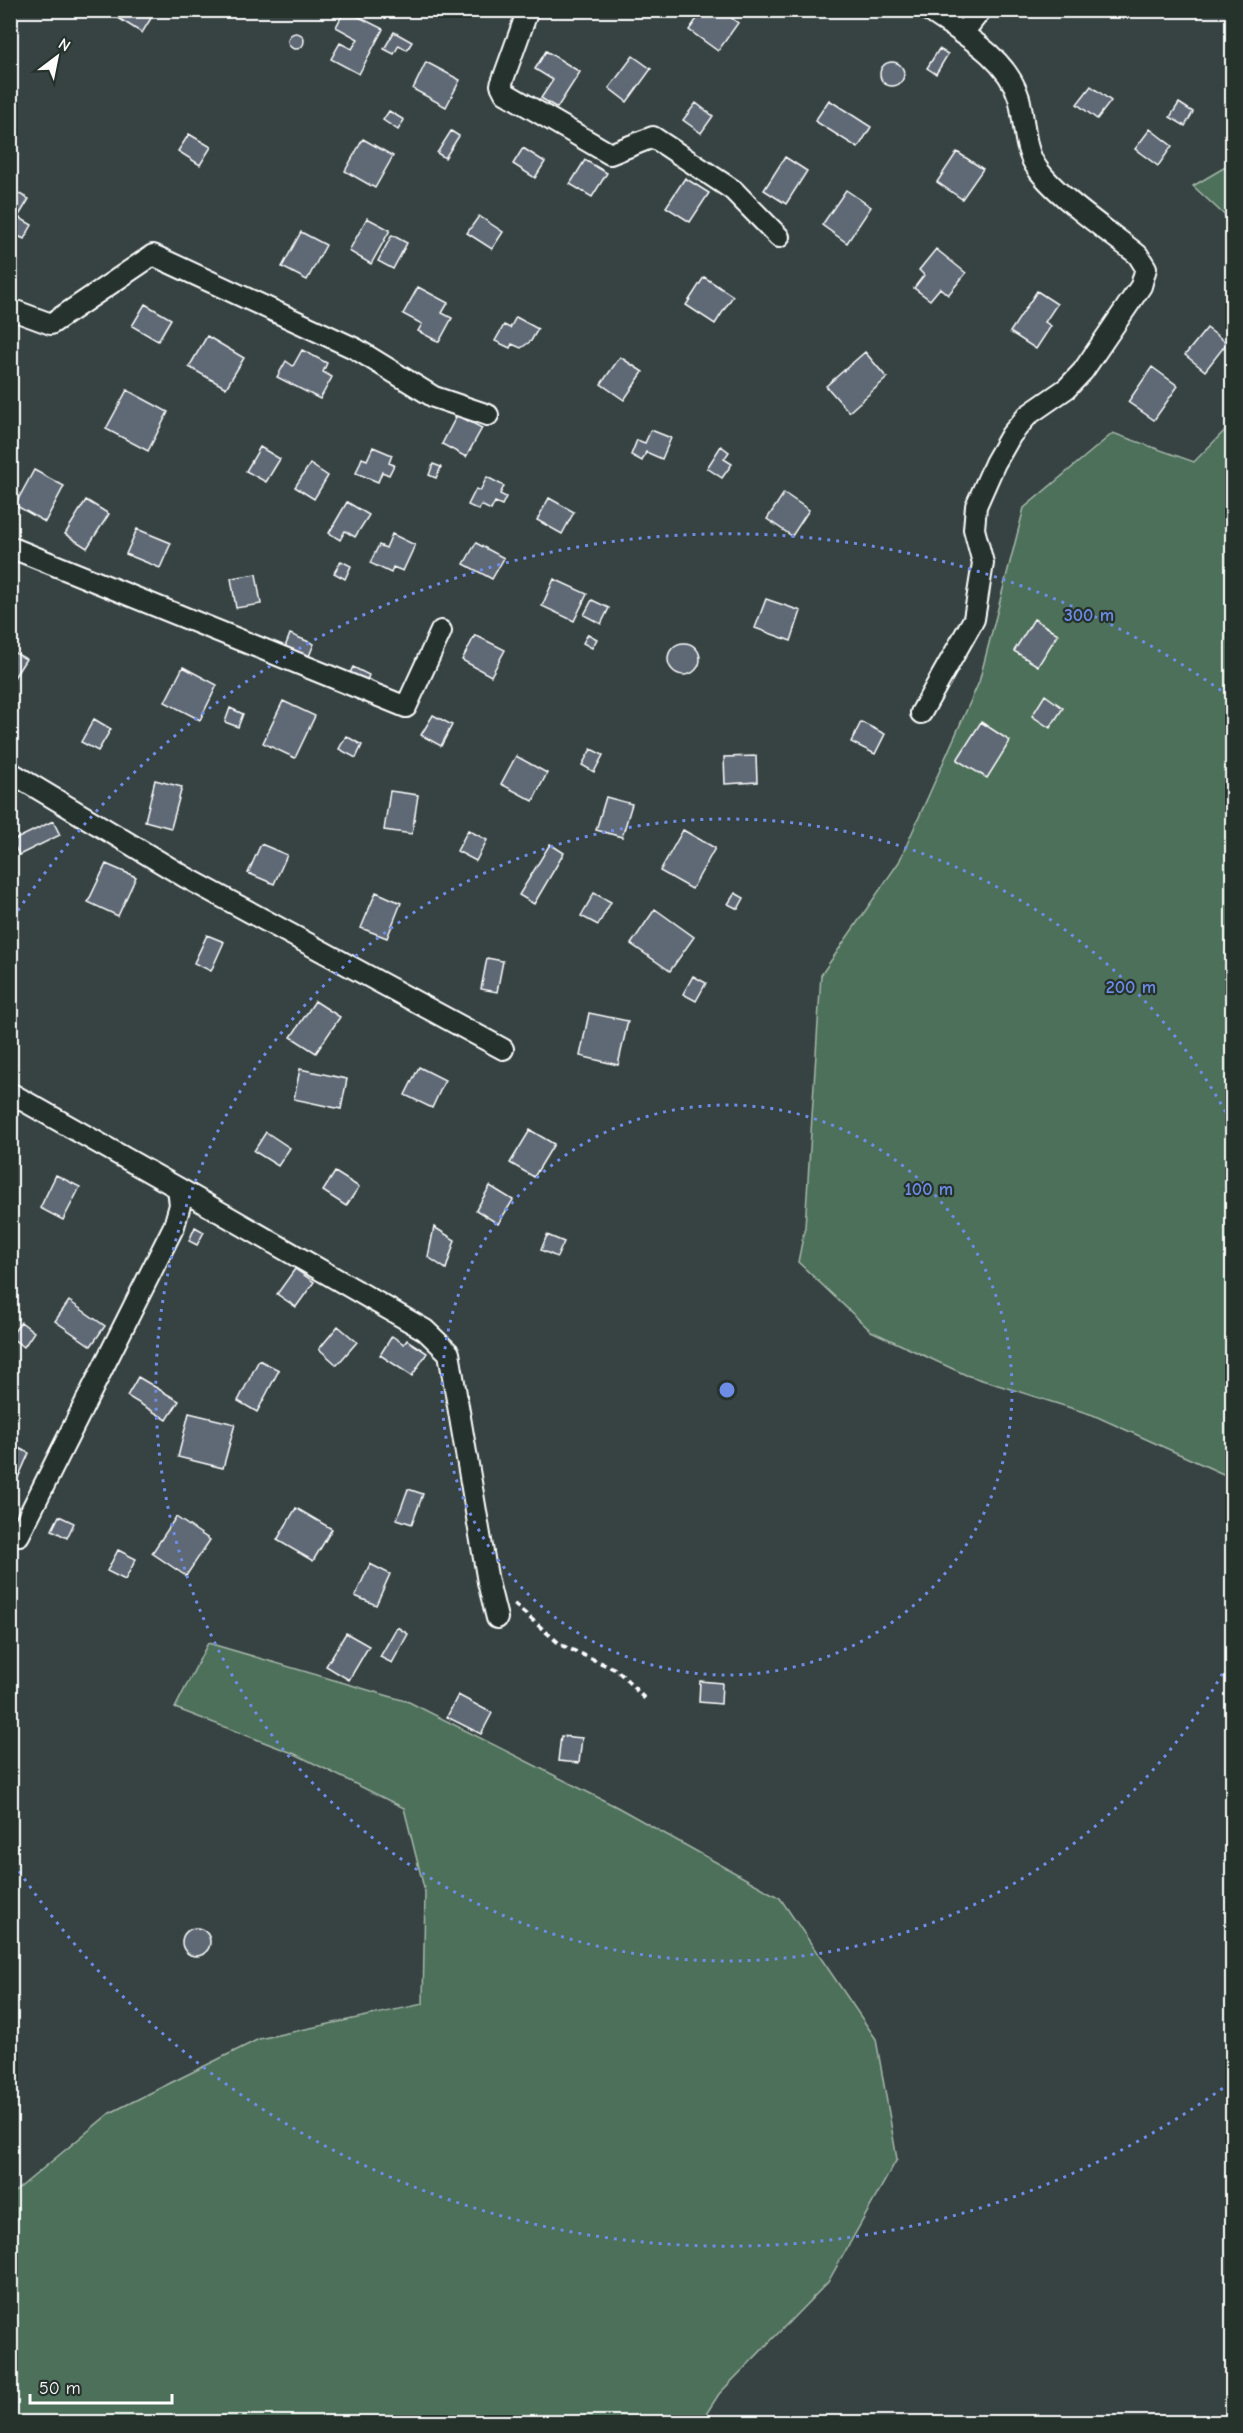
<svg xmlns="http://www.w3.org/2000/svg" width="1243" height="2433" viewBox="0 0 1243 2433" font-family="'Comic Neue',sans-serif">
<style>
.green{fill:#4e705a;stroke:#a6b8ac;stroke-width:1.5}
.building{fill:#5e6976;stroke:#fff;stroke-width:1.5}
.lines{fill:none;stroke-linecap:round;stroke-linejoin:round}
.minor-casing{stroke:#fff;stroke-width:24}
.path{stroke:#fff;stroke-width:4;stroke-dasharray:6 4.5;stroke-linecap:butt}
.minor{stroke:#26332d;stroke-width:20}
.ring{fill:none;stroke:#6c8ce6;stroke-width:3;stroke-dasharray:3 6}
.centre{fill:#6c8ce6;stroke:#26332d;stroke-width:3}
.ring-label{font-size:18px;text-anchor:middle;font-weight:bold;fill:#6c8ce6;stroke:#26332d;stroke-width:4.5;stroke-linejoin:round;paint-order:stroke}
</style>
<rect width="100%" height="100%" fill="#374343"/>
<filter id="ink" filterUnits="userSpaceOnUse"><feTurbulence type="fractalNoise" baseFrequency=".0167" numOctaves="2"/><feDisplacementMap in="SourceGraphic" scale="12" xChannelSelector="R" yChannelSelector="G"/><feConvolveMatrix kernelMatrix="1 2 1 2 8 2 1 2 1" color-interpolation-filters="sRGB"/></filter>
<g filter="url(#ink)">
<path class="green" d="M1232 163V222L1193 186Z
M1232 423V1478L1093 1415 966 1375 871 1331 798 1262 805 1227 821 975 899 862 979 682 1024 508 1113 433 1194 462Z
M208 1643 409 1702 617 1807 780 1898 876 2039 897 2159 828 2282 719 2394 701 2422H11V2195L110 2113 259 2039 423 2004 425 1892 404 1808 295 1754 175 1708Z"/>
<path class="building" d="M115 10H156L142 33 112 14Z
M345 10 383 29 359 74 331 59 340 43 352 49 358 39 336 27Z
M703 10H721L738 23 718 51 689 30Z
M394 32 412 42 407 50 399 45 394 54 384 49Z
M288 41a8 8 0 1 1 16 0a8 8 0 1 1-16 0Z
M939 49 948 54 936 74 927 68Z
M546 51 580 72 557 108 541 98 553 80 535 69Z
M633 56 651 69 627 102 609 88Z
M426 62 460 80 446 107 413 89Z
M880 74a12 12 0 1 1 24 0a12 12 0 1 1-24 0Z
M1091 86 1111 101 1097 119 1077 104Z
M829 100 871 127 858 148 815 121Z
M696 103 713 116 701 133 683 120Z
M1179 103 1193 112 1185 126 1170 117Z
M389 111 404 120 398 130 383 120Z
M1150 129 1172 146 1158 166 1135 149Z
M451 131 459 136 445 158 437 153Z
M189 134 211 147 200 165 178 151Z
M363 139 393 156 375 188 345 171Z
M523 148 545 162 535 178 513 164Z
M957 152 983 169 962 199 937 182Z
M785 157 807 171 786 204 764 190Z
M585 160 607 173 592 197 570 184Z
M685 178 709 193 690 222 666 207Z
M10 189 29 199 18 217 32 225 24 239 10 232Z
M846 190 871 207 847 243 822 225Z
M479 216 503 232 492 249 467 233Z
M367 218 390 230 371 264 349 251Z
M301 232 326 245 307 280 282 267Z
M392 235 407 243 393 269 378 261Z
M936 249 966 273 948 295 940 288 930 300 914 288 924 275 919 270Z
M704 277 733 296 715 324 686 305Z
M418 287 448 303 442 313 452 318 439 342 418 331 422 324 403 314Z
M1037 291 1057 304 1045 322 1051 326 1036 349 1010 332Z
M145 304 171 319 158 341 132 326Z
M516 317 538 329 531 341 521 348 512 344 510 348 495 341 504 325 510 328Z
M1207 328 1227 343 1205 371 1185 355Z
M207 336 244 358 226 388 189 367Z
M302 350 327 363 323 372 332 377 320 399 277 377 286 361 293 366Z
M865 352 887 378 849 412 826 386Z
M620 357 643 372 624 400 601 384Z
M1152 367 1178 386 1154 420 1128 402Z
M127 390 168 412 148 451 106 429Z
M457 415 482 428 466 457 442 444Z
M651 430 671 438 662 459 646 452 642 461 631 455 637 440 645 443Z
M721 446 729 452 724 459 732 464 722 478 707 468Z
M260 447 280 459 266 482 246 471Z
M373 447 392 455 389 463 394 465 389 475 382 472 378 482 356 473 362 458 367 460Z
M310 464 328 476 314 499 295 487Z
M433 464 441 467 436 478 429 475Z
M34 470 64 486 45 522 15 505Z
M487 477 504 486 500 494 506 497 502 505 495 502 491 510 481 505 479 510 468 505 476 489 480 491Z
M784 493 809 510 792 536 767 519Z
M549 498 574 512 562 534 537 520Z
M86 500 109 514 87 548 65 534Z
M347 502 369 515 355 537 345 531 340 540 329 533Z
M137 529 171 543 160 568 126 554Z
M392 534 415 545 403 571 393 567 391 573 370 563 379 545 386 548Z
M476 543 504 558 492 579 464 564Z
M341 561 351 566 345 579 334 573Z
M256 574 261 604 236 608 231 578Z
M554 579 587 594 574 621 542 606Z
M766 599 801 611 791 641 755 628Z
M592 600 609 608 601 624 584 615Z
M1034 619 1058 634 1038 666 1014 651Z
M290 634 314 644 309 656 285 647Z
M588 634 597 639 592 648 583 643Z
M475 635 505 650 491 676 462 660Z
M668 659a16 16 0 1 1 32 0a16 16 0 1 1-32 0Z
M10 650 26 659 10 684Z
M183 667 217 685 200 720 165 702Z
M353 667 369 675 366 683 349 675Z
M1045 695 1063 708 1050 728 1032 716Z
M283 701 315 716 295 758 263 743Z
M230 708 243 714 238 727 225 722Z
M433 715 452 725 441 746 421 735Z
M94 719 111 729 98 751 81 742Z
M861 722 885 734 875 754 851 742Z
M981 722 1010 741 987 778 957 760Z
M346 736 362 745 356 758 339 749Z
M591 749 603 755 594 772 582 765Z
M516 756 547 773 533 801 501 784Z
M756 756 757 782 725 784 724 757Z
M155 780 182 787 171 828 145 821Z
M390 791 418 795 412 834 384 830Z
M606 797 632 804 622 837 596 830Z
M53 821 60 835 19 855 12 841Z
M468 830 487 840 476 861 457 851Z
M683 830 715 848 692 889 660 871Z
M261 844 287 855 274 884 248 873Z
M550 844 564 853 534 904 519 895Z
M106 864 136 877 118 916 88 902Z
M376 892 401 903 387 938 361 928Z
M594 893 611 902 598 925 581 916Z
M735 893 744 898 738 909 728 904Z
M655 909 694 937 670 971 631 944Z
M207 935 224 942 211 971 194 963Z
M487 958 503 961 497 992 481 989Z
M693 976 706 983 696 1001 683 994Z
M315 1001 340 1017 316 1053 291 1037Z
M589 1013 628 1021 618 1065 580 1056Z
M419 1067 445 1080 432 1108 405 1095Z
M300 1069 347 1079 341 1109 294 1099Z
M530 1130 554 1144 534 1177 510 1163Z
M266 1132 290 1148 278 1166 254 1151Z
M335 1172 359 1187 346 1206 323 1191Z
M56 1175 80 1187 63 1220 40 1208Z
M490 1186 513 1200 498 1224 476 1210Z
M195 1227 204 1232 197 1245 189 1241Z
M434 1227 455 1240 446 1269 428 1257Z
M547 1235 564 1242 557 1257 541 1250Z
M295 1269 314 1282 296 1307 277 1294Z
M10 1272 17 1275 10 1285Z
M69 1301 105 1326 91 1346 55 1321Z
M21 1322 34 1332 24 1347 10 1337Z
M338 1326 357 1342 337 1365 319 1349Z
M392 1336 404 1344 407 1340 427 1353 412 1376 380 1355Z
M259 1360 279 1370 257 1412 238 1401Z
M138 1377 179 1401 167 1420 127 1396Z
M189 1413 235 1424 223 1468 178 1457Z
M10 1444 29 1453 18 1478 10 1475Z
M408 1489 423 1494 412 1524 397 1519Z
M296 1508 332 1529 313 1561 277 1540Z
M59 1516 74 1523 67 1538 52 1530Z
M176 1517 210 1540 186 1576 152 1553Z
M118 1550 136 1559 125 1580 107 1571Z
M370 1564 390 1574 376 1605 355 1596Z
M397 1627 408 1634 392 1663 380 1657Z
M346 1633 369 1646 349 1680 326 1666Z
M700 1681 722 1683 721 1704 699 1702Z
M458 1695 492 1713 481 1734 447 1717Z
M561 1736 582 1738 579 1763 558 1761Z
M182 1942a14 14 0 1 1 28 0a14 14 0 1 1-28 0Z"/>
<g class="lines">
<defs>
<path id="minor" d="M528 10 501 85 505 93 610 154 653 137 733 190 779 237
M962 34 981 10
M10 309 51 324 153 255 356 349 434 397 488 415
M10 547 406 707 441 631
M921 713 974 619 983 563 974 529 976 506 995 463 1011 435 1028 415 1067 388 1083 371 1141 286 1146 268 1138 255C1111 233 1055 195 1037 168 1023 149 1025 120 1019 98 1007 57 961 33 928 10
M10 772 185 877 503 1049
M10 1093 178 1188 180 1205 174 1226 19 1535
M178 1188 425 1330 449 1353 488 1582 497 1618"/>
</defs>
<use href="#minor" class="minor-casing"/>
<path class="path" d="M514 1604 561 1645 617 1670 647 1701"/>
<use href="#minor" class="minor"/>
</g>
</g>
<g class="ring">
<circle cx="727" cy="1390" r="285"/>
<path d="M1231 1658A571 571 0 1 1 1231 1122"/>
<path d="M1230 2083A856 856 0 0 1 13 1862M13 918A856 856 0 0 1 1230 697"/>
</g>
<circle cx="727" cy="1390" r="9" class="centre"/>
<g class="ring-label">
<text x="1089" y="621">300 m</text>
<text x="1131" y="993">200 m</text>
<text x="929" y="1195">100 m</text>
</g>
<rect width="1243" height="2433" fill="none" stroke="#26332d" stroke-width="36"/>
<rect x="18" y="18" width="1207" height="2397" fill="none" stroke="#fff" stroke-width="2" filter="url(#ink)"/>
<g transform="translate(57 57) rotate(32)" stroke="#26332d" stroke-width="4.5" paint-order="stroke">
<path d="M0-4.5L10 22L0 15L-10 22Z" fill="#ffffff"/>
<text y="-9" font-size="16" font-weight="bold" text-anchor="middle" fill="#ffffff">N</text>
</g>
<path d="M30 2394v9h142v-9" fill="none" stroke="#ffffff" stroke-width="3"/>
<text x="39" y="2394" font-size="18" fill="#ffffff" stroke="#26332d" stroke-width="4.5" paint-order="stroke">50 m</text>
</svg>
